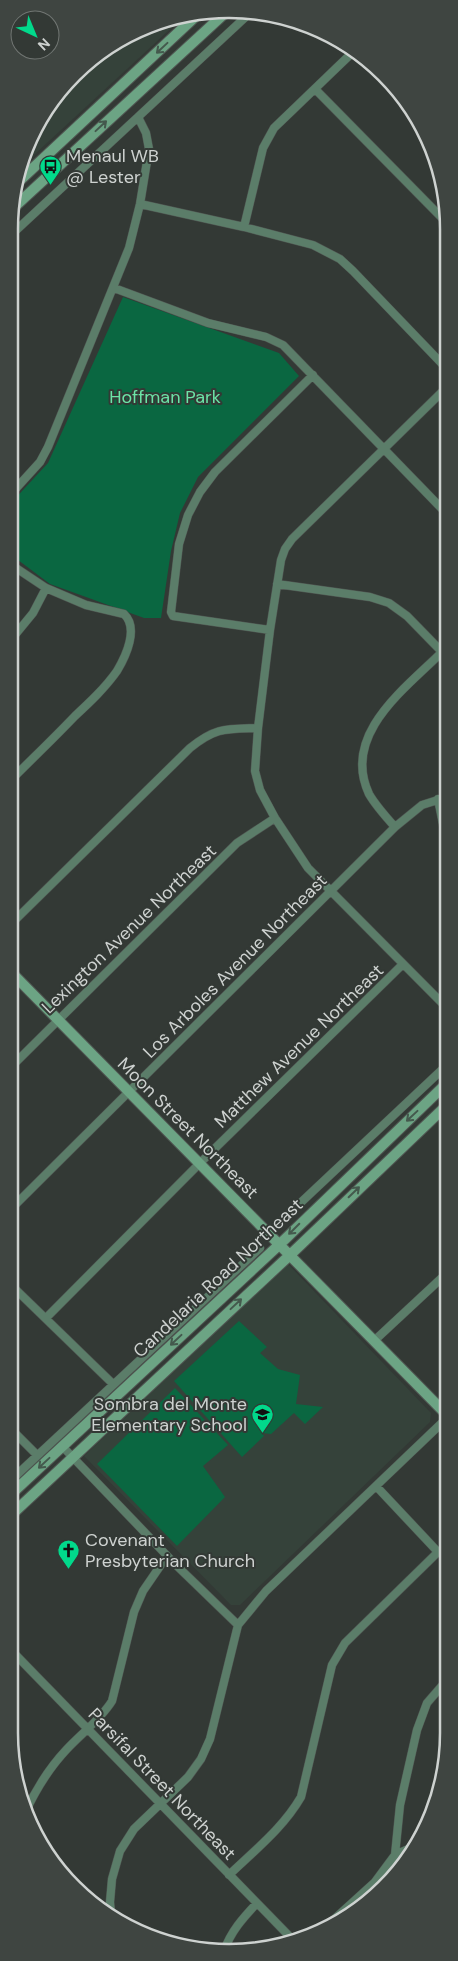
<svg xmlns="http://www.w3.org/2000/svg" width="458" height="1961" viewBox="0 0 458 1961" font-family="'DM Sans',sans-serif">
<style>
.built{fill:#35423a}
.green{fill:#0a6741}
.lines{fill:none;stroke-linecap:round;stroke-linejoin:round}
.street-casing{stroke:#4f5551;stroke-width:9}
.secondary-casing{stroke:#4f5551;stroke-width:12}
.street{stroke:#5b7d69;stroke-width:8}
.secondary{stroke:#6ca484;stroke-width:10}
.oneway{stroke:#44594d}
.labels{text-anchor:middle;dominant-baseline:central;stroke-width:4;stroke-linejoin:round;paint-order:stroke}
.poi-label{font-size:18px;fill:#ced2d0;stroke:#333935;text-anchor:start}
.park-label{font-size:18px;fill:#6ce4a7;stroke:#333935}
.street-label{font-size:18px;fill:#ced2d0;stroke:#333935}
.rim{fill:none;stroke:#ced2d0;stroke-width:2.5}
</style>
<rect width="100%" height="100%" fill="#333935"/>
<path class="built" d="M185 15 153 45 22 166 38 119 95 54 172 16Z
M288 1264 431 1413 430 1422 240 1605H231L84 1456Z"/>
<path class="green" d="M123 297 279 353 299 376 198 477 180 513 171 551 161 618H144L50 584 10 554V504L48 463Z
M239 1321 267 1347 260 1353 278 1369 300 1375 296 1404 323 1407 305 1424 294 1413 271 1434 262 1433 264 1436 242 1457 174 1381Z
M175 1388 228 1445 203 1466 225 1497 177 1546 97 1464Z"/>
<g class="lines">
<defs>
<path id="street" d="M315 89 447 223
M140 204 244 227 313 245 340 259 353 271 447 369
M244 227 263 148 274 128 354 51
M11 235 252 11
M114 288 208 323 266 337 283 345 447 514
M10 495 40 462 48 447 129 248 140 204 149 149 146 133 138 117
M277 584 370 597 389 603 407 616 447 657
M270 630 173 616 171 612 179 544 188 515 200 492 215 472 313 375
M10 641 33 613 46 588
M10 781C32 759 54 738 75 716 90 702 105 688 117 671 126 656 139 628 124 614L86 605 46 588 10 564
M438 799 447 844
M395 827C386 817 376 806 369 794 341 734 406 688 442 652
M10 925 190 748C216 727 226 729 258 728
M447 1008 308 868 275 818 260 790 255 771 258 728 270 630 281 560 285 549 292 539 447 387
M10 1068 237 843 275 818
M9 1211 395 827 422 805 447 797
M278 1224 447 1065
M9 1283 113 1384
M46 1318 200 1163 403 964
M375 1340 447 1273
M9 1427 37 1455
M62 1446 175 1564 238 1625
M9 1482 260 1248
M9 1648 294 1941
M25 1813C36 1789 49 1768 67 1749 82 1733 101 1719 112 1701L134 1612 143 1591 167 1556
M395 1855 417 1845
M229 1875C255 1850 283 1828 301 1797L332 1665 345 1643 438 1552 376 1486
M111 1914 110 1902 112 1879 120 1851 134 1829 188 1777 201 1759 210 1739 238 1625 266 1591 447 1418
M331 1922 375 1882 395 1855 400 1805 417 1730 427 1703 447 1680
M224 1951C231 1931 243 1918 257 1903"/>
<path id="secondary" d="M17 183 197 15
M11 210 225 13
M10 971 447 1415
M9 1496 280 1244 447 1083
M9 1517 290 1255 447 1105"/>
</defs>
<use href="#street" class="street-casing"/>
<use href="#secondary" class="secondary-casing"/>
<use href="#street" class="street"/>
<use href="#secondary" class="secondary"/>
</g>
<defs><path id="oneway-shaft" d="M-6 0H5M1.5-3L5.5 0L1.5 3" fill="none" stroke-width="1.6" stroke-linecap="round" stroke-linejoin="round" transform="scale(1.25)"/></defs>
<g class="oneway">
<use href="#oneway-shaft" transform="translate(162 48) rotate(137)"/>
<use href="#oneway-shaft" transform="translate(101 126) rotate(-43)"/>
<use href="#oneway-shaft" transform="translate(412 1116) rotate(137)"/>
<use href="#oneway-shaft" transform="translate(354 1192) rotate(-44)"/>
<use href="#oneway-shaft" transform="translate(294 1229) rotate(135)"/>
<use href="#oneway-shaft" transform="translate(236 1304) rotate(-43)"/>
<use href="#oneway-shaft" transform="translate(176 1340) rotate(137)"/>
<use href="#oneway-shaft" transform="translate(44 1463) rotate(137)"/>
</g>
<defs>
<symbol id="bus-pin" viewBox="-11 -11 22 30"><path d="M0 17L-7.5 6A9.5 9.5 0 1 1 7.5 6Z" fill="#01d98b" stroke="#333935"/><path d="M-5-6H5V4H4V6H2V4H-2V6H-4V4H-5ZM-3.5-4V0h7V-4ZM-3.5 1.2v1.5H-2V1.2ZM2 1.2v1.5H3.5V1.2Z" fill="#111"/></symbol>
<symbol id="school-pin" viewBox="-11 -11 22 30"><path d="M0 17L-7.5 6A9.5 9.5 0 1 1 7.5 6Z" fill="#01d98b" stroke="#333935"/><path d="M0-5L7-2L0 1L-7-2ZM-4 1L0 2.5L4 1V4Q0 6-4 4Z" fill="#111"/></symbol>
<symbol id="church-pin" viewBox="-11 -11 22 30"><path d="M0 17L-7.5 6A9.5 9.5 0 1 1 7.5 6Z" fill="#01d98b" stroke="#333935"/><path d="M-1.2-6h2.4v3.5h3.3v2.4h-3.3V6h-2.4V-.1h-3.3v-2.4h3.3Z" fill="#111"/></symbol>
</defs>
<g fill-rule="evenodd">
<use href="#bus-pin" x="38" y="154" width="25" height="34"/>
<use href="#school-pin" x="250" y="1402" width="25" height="34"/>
<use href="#church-pin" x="56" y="1538" width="25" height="34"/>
</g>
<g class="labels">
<g class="poi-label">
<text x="66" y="156">Menaul WB<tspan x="66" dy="21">@ Lester</tspan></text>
<text x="247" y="1404" text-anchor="end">Sombra del Monte<tspan x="247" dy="21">Elementary School</tspan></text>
<text x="85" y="1540">Covenant<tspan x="85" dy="21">Presbyterian Church</tspan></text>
</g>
<g class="park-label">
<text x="165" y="397">Hoffman Park</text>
</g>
<g class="street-label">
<text transform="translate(129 929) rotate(-44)">Lexington Avenue Northeast</text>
<text transform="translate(235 966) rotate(-45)">Los Arboles Avenue Northeast</text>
<text transform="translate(299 1046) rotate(-44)">Matthew Avenue Northeast</text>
<text transform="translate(188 1128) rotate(45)">Moon Street Northeast</text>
<text transform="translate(218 1278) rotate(-43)">Candelaria Road Northeast</text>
<text transform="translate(162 1784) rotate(46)">Parsifal Street Northeast</text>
</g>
</g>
<path d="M0 0H458V1961H0ZM229 18H229A211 211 0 0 1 440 229V1733A211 211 0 0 1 229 1944H229A211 211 0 0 1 18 1733V229A211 211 0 0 1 229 18Z" fill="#3f4541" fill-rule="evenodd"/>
<path class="rim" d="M229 18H229A211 211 0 0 1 440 229V1733A211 211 0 0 1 229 1944H229A211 211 0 0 1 18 1733V229A211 211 0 0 1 229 18Z"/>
<g transform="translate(35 35) rotate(136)"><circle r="24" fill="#333935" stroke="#717673"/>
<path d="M0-4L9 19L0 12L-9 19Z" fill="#01d98b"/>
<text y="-8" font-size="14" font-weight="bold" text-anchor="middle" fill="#ced2d0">N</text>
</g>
</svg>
